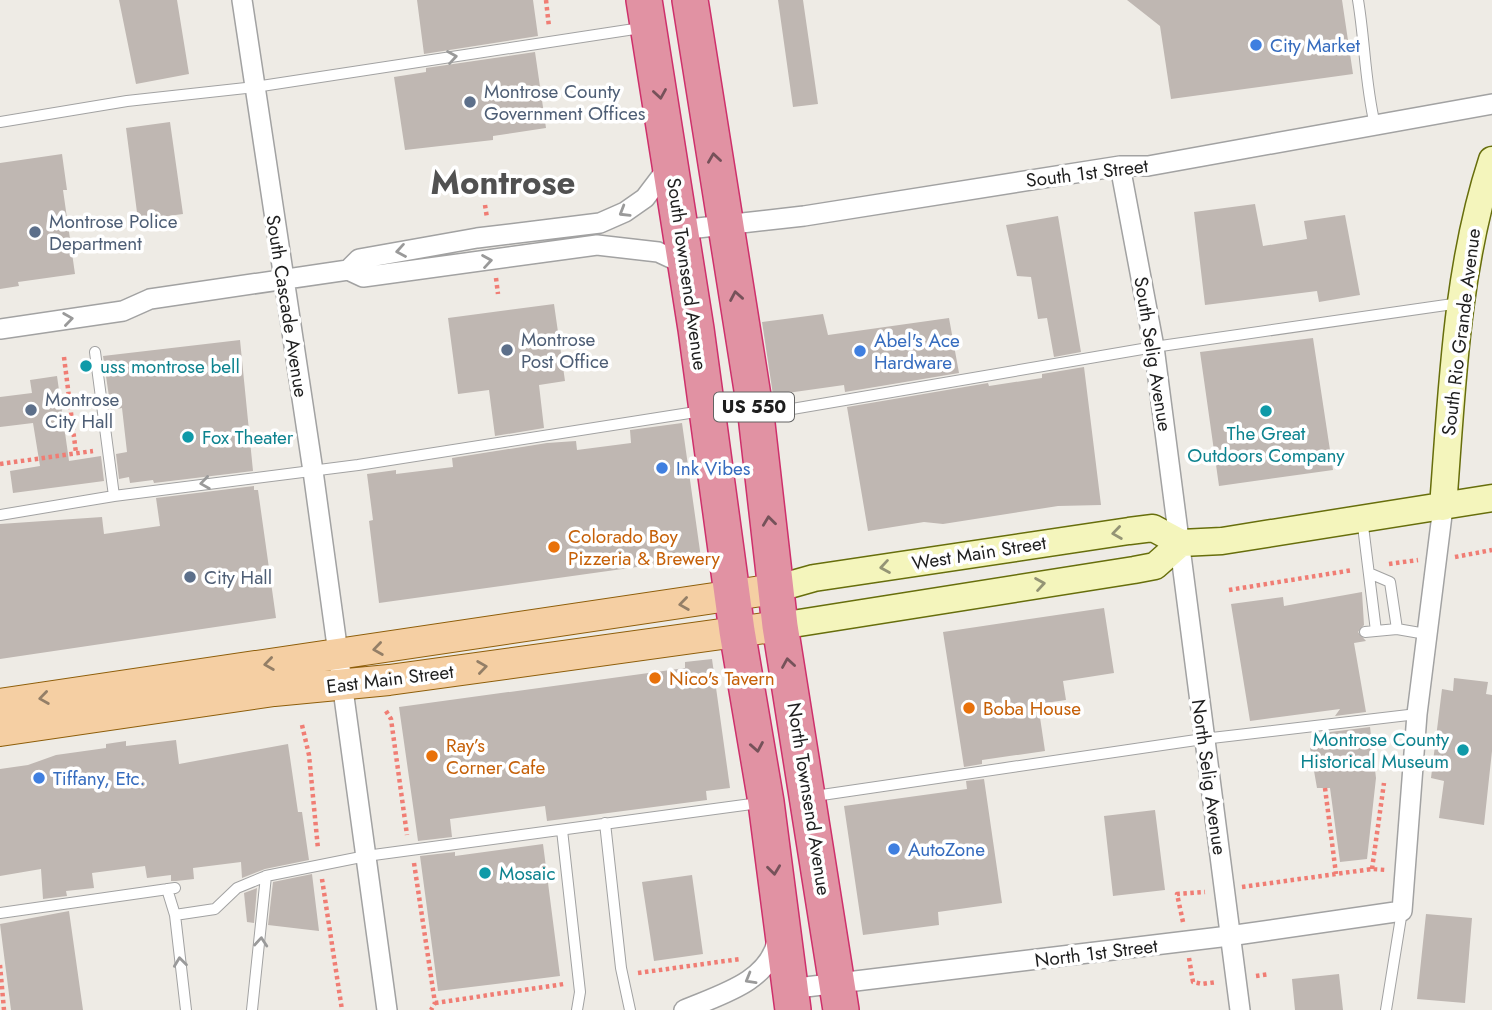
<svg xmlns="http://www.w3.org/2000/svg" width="1492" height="1010" viewBox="0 0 1492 1010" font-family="Jost,sans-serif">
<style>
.building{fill:#bfb7b2}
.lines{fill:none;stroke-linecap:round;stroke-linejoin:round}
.lane-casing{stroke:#a2a2a2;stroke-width:12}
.street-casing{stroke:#a2a2a2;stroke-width:22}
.secondary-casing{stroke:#676e0c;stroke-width:29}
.primary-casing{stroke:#8e5e0a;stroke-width:32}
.highway-casing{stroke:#ce306b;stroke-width:38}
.path{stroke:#f07d74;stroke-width:4.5;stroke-dasharray:3.5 3.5;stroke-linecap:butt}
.lane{stroke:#fff;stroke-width:10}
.street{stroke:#fff;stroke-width:19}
.secondary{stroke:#f4f5bc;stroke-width:26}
.primary{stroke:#f5cfa3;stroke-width:30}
.highway{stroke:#e192a3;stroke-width:35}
.oneway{stroke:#9a9a9a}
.oneway2{stroke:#76525a}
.oneway3{stroke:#949475}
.oneway4{stroke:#947f67}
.shop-dot{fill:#3f7fe0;stroke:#fff;stroke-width:2.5}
.service-dot{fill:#5c6f8a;stroke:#fff;stroke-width:2.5}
.culture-dot{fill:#0f9aa8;stroke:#fff;stroke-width:2.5}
.food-dot{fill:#e8710a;stroke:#fff;stroke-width:2.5}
.labels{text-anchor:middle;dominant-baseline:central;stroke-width:7;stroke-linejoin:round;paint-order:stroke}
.shield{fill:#fff;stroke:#626262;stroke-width:2}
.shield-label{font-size:18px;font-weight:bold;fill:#1e1e1e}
.shop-label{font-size:19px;fill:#366cbe;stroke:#fff;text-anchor:start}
.service-label{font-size:19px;fill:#4e5e75;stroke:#fff;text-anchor:start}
.street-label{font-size:19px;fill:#1e1e1e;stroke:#fff}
.culture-label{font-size:19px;fill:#0d838f;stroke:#fff;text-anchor:start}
.food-label{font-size:19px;fill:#c56008;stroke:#fff;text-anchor:start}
.town-label{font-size:33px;font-weight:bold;fill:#515151;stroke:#fff}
</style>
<rect width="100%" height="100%" fill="#eeebe5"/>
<path class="building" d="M119 0H177L189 74 136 84Z
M417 0H533L538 36 424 54Z
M778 0H803L818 104 793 107Z
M1127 0H1342L1353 74 1171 99 1160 26Z
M535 52 546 128 493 136V140L405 150 394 77 426 72V68Z
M170 122 183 214 138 220 126 128Z
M62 154 67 190H63L75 274 18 282 19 286 0 289V163Z
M1255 204 1263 246 1307 239 1304 221 1345 215 1360 295 1319 302 1317 291 1205 305 1194 212Z
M1058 216 1081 352 1054 357 1047 318 1038 319 1031 277 1017 276 1006 225Z
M554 304 565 381 539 385 544 428 495 436 489 390 458 394 448 318Z
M823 314 828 335 949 318 959 373 845 392 844 385 773 395 762 322Z
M1313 338 1333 470 1219 486 1200 352Z
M240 340 253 471 154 483 153 480 130 483 129 477 119 479 116 454 127 452 122 408 111 410 103 356Z
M1084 367 1101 505 1058 506 943 524 924 522 868 531 847 407 988 383 989 386 1042 378V374Z
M57 376 69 461 101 456 104 481 13 493 10 471 40 466 33 423 0 427V397L32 393 30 380Z
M682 423 701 558 379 603 369 521 373 520 367 474 396 470V474L453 467 452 458 547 443 576 441 577 450 631 443 630 430Z
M254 486V490H258L276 618 0 659V524L102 517 104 534 160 526 156 498Z
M1362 592 1364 625 1358 632 1366 641 1354 643 1366 712 1335 716 1340 709 1250 721 1231 604 1283 597 1284 606Z
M1104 608 1114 673 1063 681 1066 700 1038 704 1045 751 982 760V764L964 767 943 632Z
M712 659 730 788 706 791 707 800 547 821 545 806 450 819 452 837 418 841 399 707 685 668V662Z
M1454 678 1488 682 1486 694 1492 695V751L1484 825 1439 818 1444 781 1431 778 1442 689 1453 691Z
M1370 727 1376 778 1367 859 1340 862 1330 788H1317L1310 748 1322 733Z
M176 740 179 764 288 744 298 812H302L309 860 265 869 242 878 241 862 193 868 194 879 176 881H171V875L147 878 145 866 92 873 94 888 66 891 67 896 43 899 41 869 0 876V769L28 765 56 755 106 748V744L126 741V746Z
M984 779 1002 903 938 912 939 925 863 935 844 806 967 789 966 781Z
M1155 810 1165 890 1113 896 1104 816Z
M543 844 560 976 438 991 420 856 455 852V856Z
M312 874 319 931 268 925 273 882Z
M692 875 703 954 654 961 642 882Z
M257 888 254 923 247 922 244 893Z
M69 911 83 1010H11L0 924Z
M1426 914 1472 918 1465 1003 1417 999Z
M1339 974 1343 1010H1295L1292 979Z"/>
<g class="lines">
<defs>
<path id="lane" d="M1358 0C1365 42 1365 84 1375 125
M0 122 127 101 255 87 641 28
M95 352 114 496
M763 414 1154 347 1460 303
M0 515 114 496 358 465 702 411
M1362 518 1376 631
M1369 573 1390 582 1397 629
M1365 632 1397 629 1426 634
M815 796 1203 739 1417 714
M605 823 621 968 630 1010
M562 830 580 992 577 1010
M167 889 175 915 186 1010
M0 913 175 888
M175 915 215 909 237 888 266 876
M252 1010 266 876 366 856 759 803
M1386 1010 1402 911"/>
<path id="street" d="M242 0 313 471 387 1010
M1120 166 1154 347 1240 1010
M680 230 804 216 1120 166H1148L1492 104
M348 270 359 259 477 238 600 223 625 212 645 198 670 165
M0 329 123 311 150 299 348 270 363 277 597 245 658 252 686 265
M789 989 1229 936 1402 911 1417 714 1443 507
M684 1010C719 995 769 982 777 941"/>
<path id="secondary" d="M1443 507C1452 391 1456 270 1492 160
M775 589 814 578 1129 531 1153 528 1181 543 1222 541 1492 498
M780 626 1134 570 1155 566 1181 543"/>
<path id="primary" d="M0 704 775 589
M0 731 274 691 389 680 780 626"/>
<path id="highway" d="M644 0 696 329 737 631 766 802 793 1010
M690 0 756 415 780 626 841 1010"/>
</defs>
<use href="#lane" class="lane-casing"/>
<use href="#street" class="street-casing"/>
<use href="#secondary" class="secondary-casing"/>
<use href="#primary" class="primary-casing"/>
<use href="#highway" class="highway-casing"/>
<path class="path" d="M546 0 549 27
M485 205 487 218
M496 278 498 294
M64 357 76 453
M0 464 93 451
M1455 557 1492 550
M1389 564 1418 560
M1229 590 1353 570
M386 711 391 719 407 835
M302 725 309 755 318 849
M1325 788 1336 874
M414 863 435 1003 431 1010
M1372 869 1384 783
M322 879 342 1010
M1242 887 1372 869 1386 870
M1183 922 1177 894 1205 892
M1189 958 1193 982 1202 984 1217 982
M0 965 4 1010
M638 973 740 959
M1256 976 1269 974
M435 1003 564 984"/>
<use href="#lane" class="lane"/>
<use href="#street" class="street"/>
<use href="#secondary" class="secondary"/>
<use href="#primary" class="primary"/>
<use href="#highway" class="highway"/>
</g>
<defs><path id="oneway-chevron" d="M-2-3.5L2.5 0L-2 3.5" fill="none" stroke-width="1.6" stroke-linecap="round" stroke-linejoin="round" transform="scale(1.75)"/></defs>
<g class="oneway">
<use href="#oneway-chevron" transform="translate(452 57) rotate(-9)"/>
<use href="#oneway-chevron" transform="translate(624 212) rotate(149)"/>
<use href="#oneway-chevron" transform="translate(401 251) rotate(170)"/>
<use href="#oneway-chevron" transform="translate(487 261) rotate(-9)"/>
<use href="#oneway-chevron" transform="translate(68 319) rotate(-8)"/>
<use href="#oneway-chevron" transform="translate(205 483) rotate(172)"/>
<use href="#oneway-chevron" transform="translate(261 942) rotate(-85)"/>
<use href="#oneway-chevron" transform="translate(180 962) rotate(-97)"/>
<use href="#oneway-chevron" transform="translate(750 979) rotate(150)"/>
</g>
<g class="oneway2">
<use href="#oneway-chevron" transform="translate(660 94) rotate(81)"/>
<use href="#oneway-chevron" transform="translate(714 158) rotate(-98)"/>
<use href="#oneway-chevron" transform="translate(736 296) rotate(-100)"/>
<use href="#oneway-chevron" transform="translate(769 521) rotate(-97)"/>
<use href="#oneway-chevron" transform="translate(788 663) rotate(-99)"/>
<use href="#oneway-chevron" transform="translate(757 747) rotate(80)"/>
<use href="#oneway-chevron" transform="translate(774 870) rotate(83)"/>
</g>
<g class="oneway3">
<use href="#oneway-chevron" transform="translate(1117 533) rotate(172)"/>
<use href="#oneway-chevron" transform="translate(885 567) rotate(171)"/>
<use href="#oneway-chevron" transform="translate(1040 584) rotate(-9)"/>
</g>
<g class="oneway4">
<use href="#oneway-chevron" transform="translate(684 604) rotate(172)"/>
<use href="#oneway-chevron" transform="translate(378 649) rotate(172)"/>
<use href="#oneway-chevron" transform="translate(269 664) rotate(172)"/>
<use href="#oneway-chevron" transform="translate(482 667) rotate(-8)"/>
<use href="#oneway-chevron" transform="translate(44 698) rotate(172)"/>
</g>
<g class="shop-dot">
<circle cx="1256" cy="45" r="7"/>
<circle cx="860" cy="351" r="7"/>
<circle cx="662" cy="468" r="7"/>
<circle cx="39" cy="778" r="7"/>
<circle cx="894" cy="849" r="7"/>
</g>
<g class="service-dot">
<circle cx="470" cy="102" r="7"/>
<circle cx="35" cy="232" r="7"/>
<circle cx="507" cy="350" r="7"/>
<circle cx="31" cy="410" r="7"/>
<circle cx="190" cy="577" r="7"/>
</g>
<g class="culture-dot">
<circle cx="86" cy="366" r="7"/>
<circle cx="1266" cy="411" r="7"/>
<circle cx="188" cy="437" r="7"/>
<circle cx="1463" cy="750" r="7"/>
<circle cx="485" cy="873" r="7"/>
</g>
<g class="food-dot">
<circle cx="554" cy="547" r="7"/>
<circle cx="655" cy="678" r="7"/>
<circle cx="969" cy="708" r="7"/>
<circle cx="432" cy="756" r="7"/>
</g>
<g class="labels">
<rect class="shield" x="714" y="392.5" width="80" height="29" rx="5"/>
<g class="shield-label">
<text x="754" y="407">US 550</text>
</g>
<g class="shop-label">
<text x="1270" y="45">City Market</text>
<text x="874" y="340">Abel's Ace<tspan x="874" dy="22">Hardware</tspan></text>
<text x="676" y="468">Ink Vibes</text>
<text x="53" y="778">Tiffany, Etc.</text>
<text x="908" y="849">AutoZone</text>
</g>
<g class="service-label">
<text x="484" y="91">Montrose County<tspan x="484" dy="22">Government Offices</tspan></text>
<text x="49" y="221">Montrose Police<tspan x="49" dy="22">Department</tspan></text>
<text x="521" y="339">Montrose<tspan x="521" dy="22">Post Office</tspan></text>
<text x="45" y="399">Montrose<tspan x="45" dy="22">City Hall</tspan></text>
<text x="204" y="577">City Hall</text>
</g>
<g class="street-label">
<text transform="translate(1087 173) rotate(-7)">South 1st Street</text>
<text transform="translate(687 274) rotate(82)">South Townsend Avenue</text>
<text transform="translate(287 306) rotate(81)">South Cascade Avenue</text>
<text transform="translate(1461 332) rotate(-83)">South Rio Grande Avenue</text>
<text transform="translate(1153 354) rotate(81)">South Selig Avenue</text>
<text transform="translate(979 553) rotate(-9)">West Main Street</text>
<text transform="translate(390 679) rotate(-7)">East Main Street</text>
<text transform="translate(1209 777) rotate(82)">North Selig Avenue</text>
<text transform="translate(809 799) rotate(81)">North Townsend Avenue</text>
<text transform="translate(1096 953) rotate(-7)">North 1st Street</text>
</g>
<g class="culture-label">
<text x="100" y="366">uss montrose bell</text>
<text x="1266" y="433" text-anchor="middle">The Great<tspan x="1266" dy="22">Outdoors Company</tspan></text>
<text x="202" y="437">Fox Theater</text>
<text x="1449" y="739" text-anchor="end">Montrose County<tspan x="1449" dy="22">Historical Museum</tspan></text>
<text x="499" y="873">Mosaic</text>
</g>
<g class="food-label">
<text x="568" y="536">Colorado Boy<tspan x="568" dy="22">Pizzeria &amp; Brewery</tspan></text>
<text x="669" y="678">Nico's Tavern</text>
<text x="983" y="708">Boba House</text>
<text x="446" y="745">Ray’s<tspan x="446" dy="22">Corner Cafe</tspan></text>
</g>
<g class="town-label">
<text x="503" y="182">Montrose</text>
</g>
</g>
</svg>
